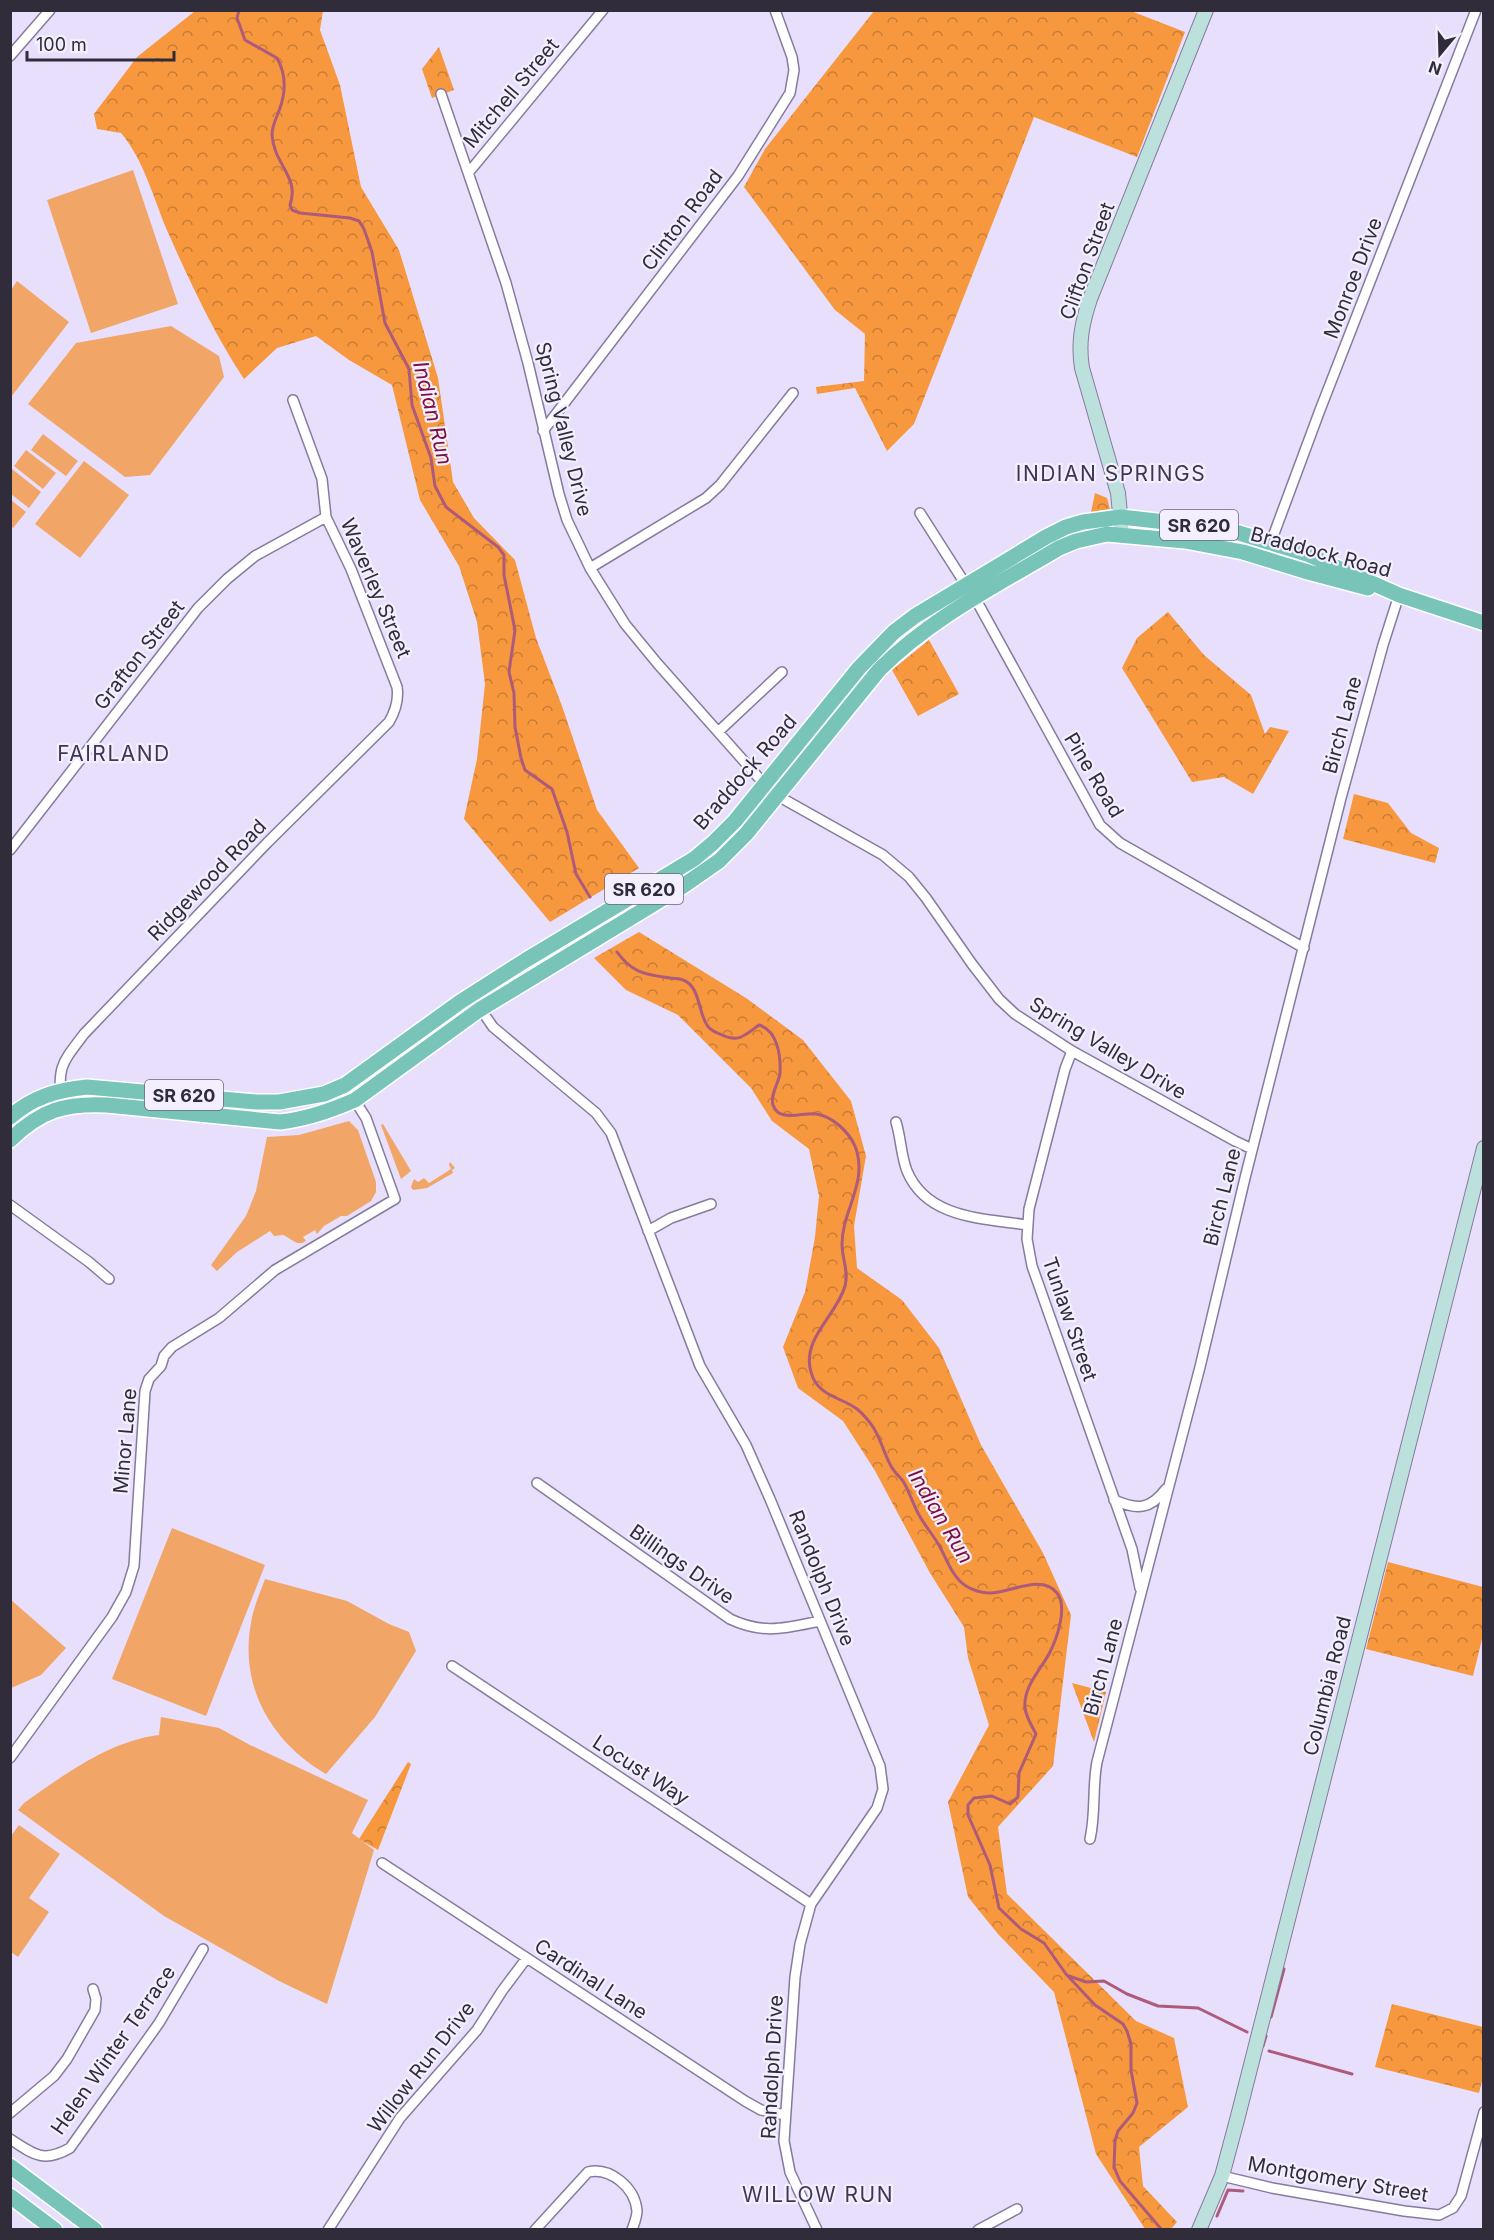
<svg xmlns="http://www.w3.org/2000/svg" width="1494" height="2240" viewBox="0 0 1494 2240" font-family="Inter,sans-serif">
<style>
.green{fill:#f1a667}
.forest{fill:url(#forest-crowns)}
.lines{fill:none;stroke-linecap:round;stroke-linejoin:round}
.stream{stroke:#ae5a7a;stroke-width:3}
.street-casing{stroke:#867b9d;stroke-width:12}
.secondary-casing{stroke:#867b9d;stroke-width:16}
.primary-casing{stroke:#fff;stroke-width:18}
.street{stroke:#fff;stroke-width:9}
.secondary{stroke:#bce1dc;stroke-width:14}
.primary{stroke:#79c4b9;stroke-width:15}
.labels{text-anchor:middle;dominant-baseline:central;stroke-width:4.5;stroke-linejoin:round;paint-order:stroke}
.shield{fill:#f4effe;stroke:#6c6675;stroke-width:1.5}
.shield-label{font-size:18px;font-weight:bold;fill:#312c3a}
.street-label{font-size:20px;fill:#312c3a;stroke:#f4effe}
.water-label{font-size:21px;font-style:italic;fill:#7c0e41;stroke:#f4effe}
.neighbourhood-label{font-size:21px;letter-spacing:1.5px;fill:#403654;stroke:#f4effe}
</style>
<defs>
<pattern id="forest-crowns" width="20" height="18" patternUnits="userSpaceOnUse" patternTransform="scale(1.5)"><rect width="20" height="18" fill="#f7983e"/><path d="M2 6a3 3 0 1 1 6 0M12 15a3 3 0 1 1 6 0" fill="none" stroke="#c97c35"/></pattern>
</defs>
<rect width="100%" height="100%" fill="#e8dffd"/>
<path class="green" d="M133 170 178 304 91 333 47 200Z
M17 281 69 322 11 397V290Z
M171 326 219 356 224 377 150 475 125 477 28 404 76 343Z
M43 434 78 461 66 476 31 450Z
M26 450 56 473 43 489 14 466Z
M84 461 129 495 80 558 35 524Z
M12 469 41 492 29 508 11 494Z
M11 500 26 512 13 528 11 526Z
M349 1121 358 1130 376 1182V1192L371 1201 347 1216H341L324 1226 317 1234 315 1230 303 1237 306 1241C296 1247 293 1239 283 1235L274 1236 270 1231 237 1252 217 1271 211 1265 246 1216 256 1191 267 1137 299 1135Z
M383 1124 411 1171 401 1179 381 1125Z
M450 1162 455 1168 452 1170 453 1173 427 1188 413 1190 411 1187 414 1179 418 1182 424 1178 429 1183 451 1169 449 1165Z
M172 1528 265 1565 206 1716 112 1679Z
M265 1579 347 1601 389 1624 409 1632 416 1651 375 1717 326 1774C272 1743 239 1687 251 1623 253 1608 260 1593 265 1579Z
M10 1599 66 1648 41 1675 11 1688Z
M161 1717 219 1728 250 1745 368 1800 352 1833 374 1850 327 2004 279 1981 164 1916 18 1810 24 1803C64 1775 109 1741 159 1735Z
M19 1825 60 1854 29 1898 49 1912 18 1957 11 1952 10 1837Z"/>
<path class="forest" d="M195 11H323L320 30 340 85 361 187 399 250 438 378 453 482 474 518 515 560 536 638 562 706 597 810 639 868 550 922 464 819 477 759 485 684 477 622 459 566 420 500 392 385 349 360 316 336 277 348 244 379C213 332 189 280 166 228 153 196 143 159 121 133L97 129 94 114 137 57Z
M874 11H1131L1185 32 1137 157 1034 117 914 424 887 451 855 388 817 394 816 387 864 381 865 334 835 310 744 187 765 149Z
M439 47 454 90 432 98 422 69Z
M1095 493 1107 498 1110 509 1091 512Z
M1168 612 1204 655 1251 695 1265 734 1270 727 1289 731 1253 794 1224 777 1192 782 1122 668 1137 638Z
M929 640 959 694 918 716 892 670Z
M1354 794 1388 803 1411 833 1439 848 1435 863 1343 839Z
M639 932 746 998 803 1040 851 1101 866 1156 854 1226 857 1268 902 1300 939 1348 981 1445 1043 1553 1071 1615 1053 1766 998 1827 1007 1894 1136 2021 1174 2038 1188 2107 1139 2147 1143 2186 1177 2222 1171 2229H1145L1096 2154 1054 1992 998 1934 968 1897 948 1802 989 1725 968 1658 964 1627 930 1573 874 1469 843 1421 798 1388 783 1347 805 1292 815 1237 819 1196 809 1149 772 1121 751 1088 678 1015 626 990 594 958Z
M1388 1562 1483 1587V1635L1473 1676 1366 1649Z
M1072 1683 1106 1692 1094 1742Z
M408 1762 411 1764 378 1850 359 1839Z
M1392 2004 1483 2027V2077L1479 2093 1375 2067Z"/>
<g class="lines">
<path class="stream" d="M239 10 237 18 245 40 277 58C286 74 286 91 280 108 277 117 272 125 272 135 274 165 300 177 290 205L292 210 300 213 350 218 359 221 364 229 372 252 385 323 409 369 412 405 431 458 435 486 446 507 498 547 504 555V575L515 630 509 672 514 693 515 727 521 758 525 770 552 789 567 832 576 874 590 897
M617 952C632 973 645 974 669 978 674 979 679 978 683 980 700 986 698 1012 707 1025 710 1031 716 1032 722 1035 739 1043 745 1035 759 1025 777 1030 781 1055 780 1073 779 1083 770 1094 773 1105 779 1123 803 1112 816 1114 832 1116 849 1132 855 1146 869 1182 842 1210 842 1244 842 1259 849 1271 845 1286 837 1315 801 1339 811 1372 817 1396 841 1397 857 1409 863 1414 869 1421 873 1427 881 1439 884 1454 891 1466 894 1472 899 1476 903 1481 909 1491 913 1504 919 1515 925 1526 934 1536 940 1547 947 1560 953 1578 966 1586 972 1590 982 1593 989 1593 1008 1594 1041 1573 1057 1593 1068 1607 1057 1638 1050 1652 1041 1670 1023 1686 1025 1708 1026 1717 1032 1726 1036 1734L1019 1773 1018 1797 1010 1804 992 1796 974 1798 968 1805V1815L990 1865 999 1908 1021 1929 1044 1943 1066 1974 1095 2005 1123 2024 1127 2031 1131 2044V2070L1137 2103 1133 2113 1118 2131 1115 2141 1114 2167 1120 2181 1162 2230
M1069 1976 1086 1982 1104 1981 1127 1994 1158 2006 1198 2008 1247 2032
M1271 2017 1284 1969
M1263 2046 1266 2036
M1269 2051 1352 2074
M1217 2216 1228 2190 1243 2191"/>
<defs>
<path id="street" d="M10 56 50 10
M441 94 506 283 528 363 559 494 567 520 590 568 625 624 657 663 758 777 778 796 883 855 909 877 926 898 972 964 999 999 1015 1014 1072 1051 1235 1141 1252 1149
M469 172 603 10
M543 431 738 176 790 93 794 70 792 57 775 10
M920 513 980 607 1100 825 1120 843 1304 948
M1265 558 1320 410 1476 10
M590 568 706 498 720 485 793 393
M718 732 782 672
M10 850 198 608 227 579 255 556 326 517
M471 995 493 1027 596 1113 611 1133 700 1366 746 1445 770 1499 880 1766 883 1789 877 1808 811 1904 800 1944 795 1977 784 2141 790 2172 817 2230
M1072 1051 1065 1069 1029 1209 1027 1239 1032 1266 1132 1549 1140 1588
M61 1107C59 1065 59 1067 84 1034L267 843 389 722C396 710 399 700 397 687L351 569 326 517 322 479 293 400
M896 1122C901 1138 901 1156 907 1171 927 1219 983 1218 1027 1225
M10 1205 89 1262 109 1279
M648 1231 671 1218 711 1204
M537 1483 730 1619C764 1635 786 1628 820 1621
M1114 1500C1137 1510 1150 1510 1166 1489
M452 1666 811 1904
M10 1758 112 1617 126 1592 134 1566 145 1391 149 1379 161 1366 164 1356 172 1347 219 1318 275 1270 395 1199 366 1118 345 1085
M1090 1839C1096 1813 1092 1788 1097 1762L1200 1367 1245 1178 1341 798 1383 645 1399 595
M382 1863 745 2101 761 2110 785 2115
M10 2113 54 2076 67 2059 95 2010 96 1999 93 1989
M10 2139C34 2155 44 2163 70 2148L159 2023 203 1949
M1222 2176 1272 2188 1404 2211 1439 2215 1453 2208 1461 2196 1484 2112
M328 2230 400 2118 477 2030 502 1991 526 1959
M535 2230 588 2172C610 2167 635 2187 637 2211 637 2217 634 2224 632 2230
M978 2230 1017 2209"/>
<path id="secondary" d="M1122 534 1118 493 1082 368C1078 343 1082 323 1090 299L1206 10
M1199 2230 1222 2176 1237 2120 1484 1148"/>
<path id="primary" d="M10 1117C33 1097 57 1090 87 1087L256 1102H279L324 1094 345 1085 460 1002 526 960 694 859 713 843 735 821 859 668 894 632 915 616 1046 537 1066 527 1083 522 1121 517 1201 526 1239 533 1307 554 1399 595 1484 623
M10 1140C41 1110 65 1103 107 1105L280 1122C307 1119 330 1111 355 1100L479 1010 683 886 719 861 746 834 879 670C931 618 997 585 1059 548L1076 541 1107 534 1185 541 1243 552 1308 572 1368 588
M10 2166 95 2230
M10 2196 55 2230"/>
</defs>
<use href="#street" class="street-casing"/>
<use href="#secondary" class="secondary-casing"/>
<use href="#primary" class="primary-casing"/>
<use href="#street" class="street"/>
<use href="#secondary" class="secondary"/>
<use href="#primary" class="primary"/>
</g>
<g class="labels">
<g class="shield">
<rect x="1160" y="510" width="78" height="30" rx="4.5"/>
<rect x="605" y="874" width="78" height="30" rx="4.5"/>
<rect x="145" y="1080" width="78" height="30" rx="4.5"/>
</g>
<g class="shield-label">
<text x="1199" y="525">SR 620</text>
<text x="644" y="889">SR 620</text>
<text x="184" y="1095">SR 620</text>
</g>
<g class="street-label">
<text transform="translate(511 93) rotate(-50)">Mitchell Street</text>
<text transform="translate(682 220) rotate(-53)">Clinton Road</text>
<text transform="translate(1087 261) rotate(-70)">Clifton Street</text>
<text transform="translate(1353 278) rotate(-69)">Monroe Drive</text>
<text transform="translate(564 429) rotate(76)">Spring Valley Drive</text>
<text transform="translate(1321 552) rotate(15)">Braddock Road</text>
<text transform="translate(376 588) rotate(67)">Waverley Street</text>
<text transform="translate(139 655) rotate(-52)">Grafton Street</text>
<text transform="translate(1342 725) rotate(-75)">Birch Lane</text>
<text transform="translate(745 772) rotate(-49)">Braddock Road</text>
<text transform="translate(1094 775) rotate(59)">Pine Road</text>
<text transform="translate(207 880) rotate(-46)">Ridgewood Road</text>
<text transform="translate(1108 1048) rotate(31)">Spring Valley Drive</text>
<text transform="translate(1222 1197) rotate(-76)">Birch Lane</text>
<text transform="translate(1070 1319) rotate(71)">Tunlaw Street</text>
<text transform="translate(125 1441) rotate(-85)">Minor Lane</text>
<text transform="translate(682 1564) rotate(35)">Billings Drive</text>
<text transform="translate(822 1578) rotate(68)">Randolph Drive</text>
<text transform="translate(1103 1667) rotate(-75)">Birch Lane</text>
<text transform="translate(1327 1686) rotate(-76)">Columbia Road</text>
<text transform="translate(641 1770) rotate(33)">Locust Way</text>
<text transform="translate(591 1979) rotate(33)">Cardinal Lane</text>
<text transform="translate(113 2050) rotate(-55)">Helen Winter Terrace</text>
<text transform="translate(421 2067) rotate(-52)">Willow Run Drive</text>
<text transform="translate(772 2067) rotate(-87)">Randolph Drive</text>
<text transform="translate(1338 2179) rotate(10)">Montgomery Street</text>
</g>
<g class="water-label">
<text transform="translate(433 413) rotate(76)">Indian Run</text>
<text transform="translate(941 1516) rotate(59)">Indian Run</text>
</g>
<g class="neighbourhood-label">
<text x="1111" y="473">INDIAN SPRINGS</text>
<text x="114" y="753">FAIRLAND</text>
<text x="818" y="2194">WILLOW RUN</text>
</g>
</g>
<rect width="1494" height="2240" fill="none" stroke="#312c3a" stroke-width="24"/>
<g transform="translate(1440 54) rotate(199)" stroke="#f4effe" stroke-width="4.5" paint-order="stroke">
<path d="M0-4.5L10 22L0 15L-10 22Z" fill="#312c3a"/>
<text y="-9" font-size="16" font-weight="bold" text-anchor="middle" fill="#312c3a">N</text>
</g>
<path d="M27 51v9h147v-9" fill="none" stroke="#312c3a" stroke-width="3"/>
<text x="36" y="51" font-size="18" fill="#312c3a" stroke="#f4effe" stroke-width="4.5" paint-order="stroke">100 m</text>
</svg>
